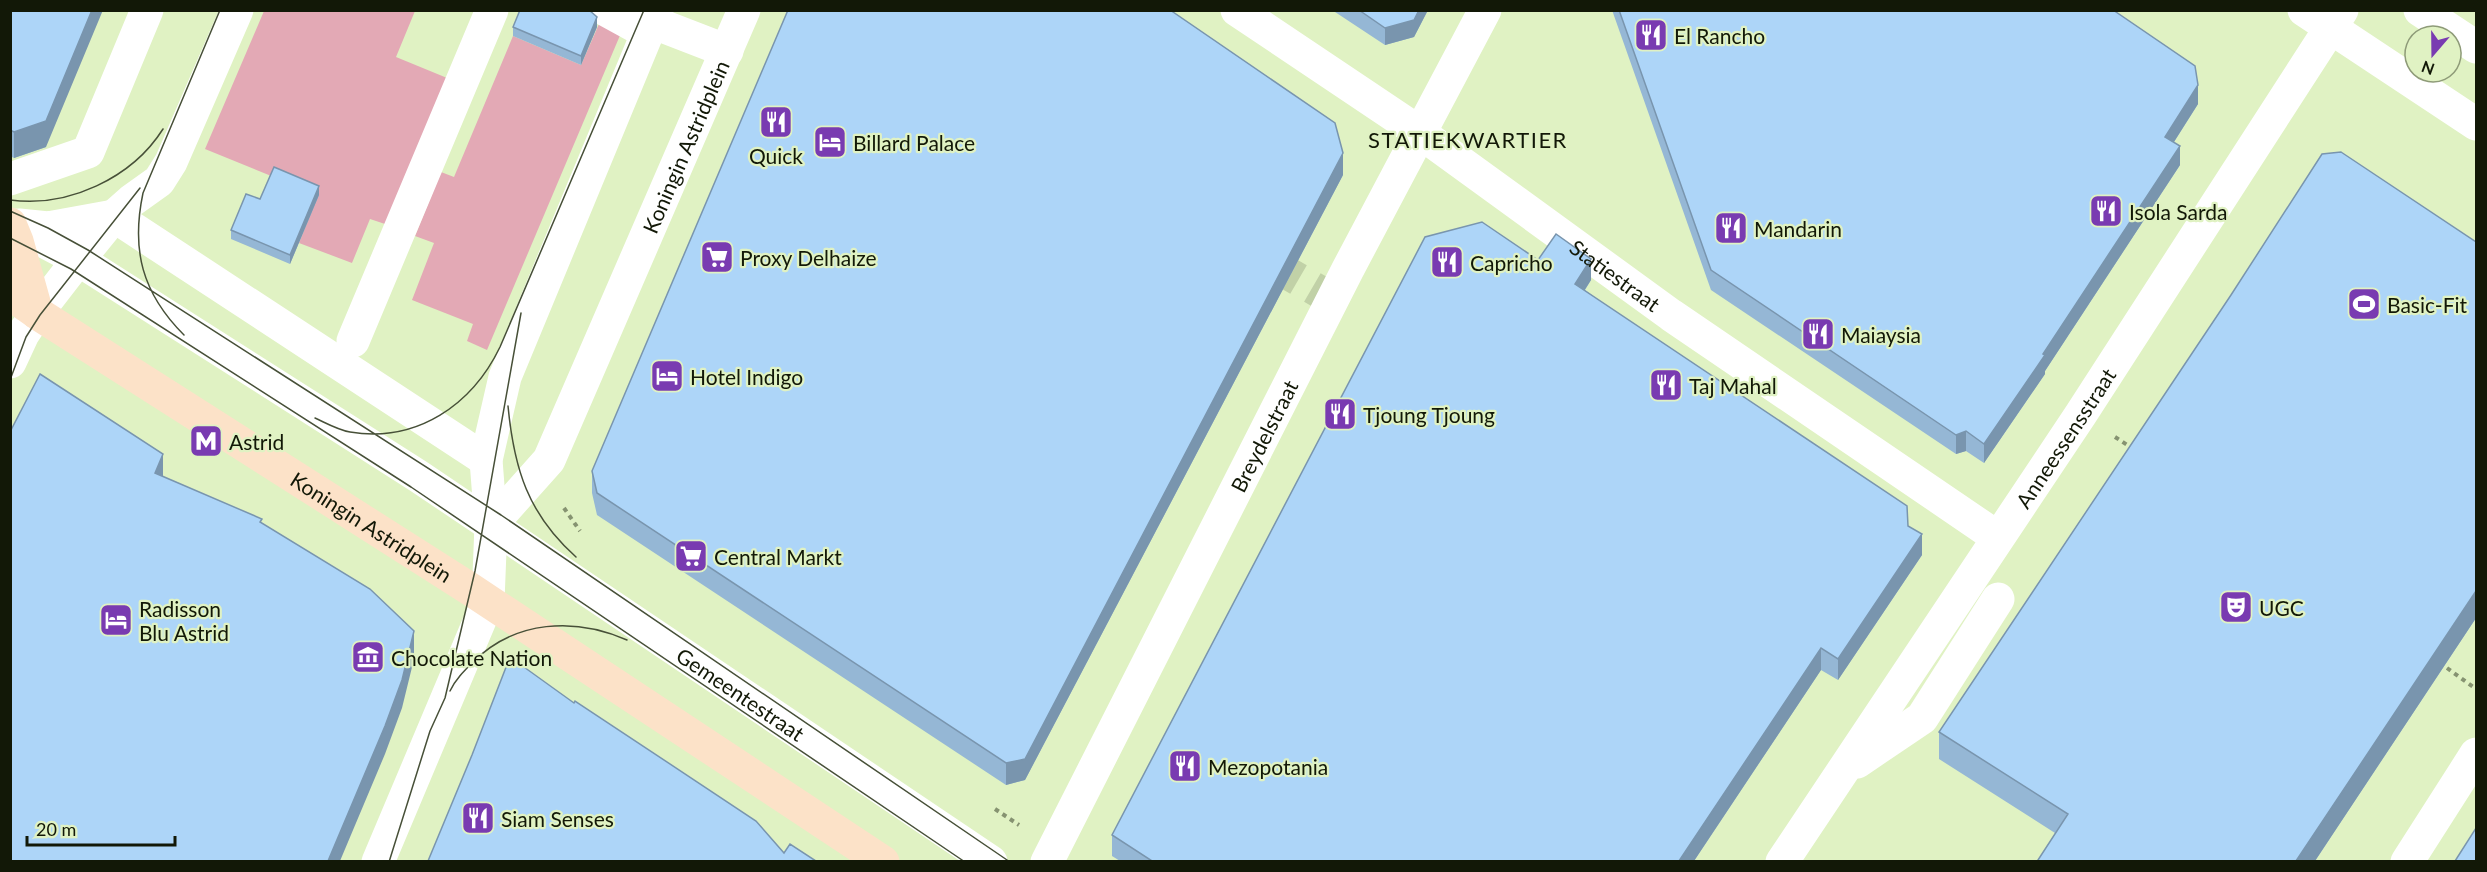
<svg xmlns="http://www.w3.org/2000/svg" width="2487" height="872" viewBox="0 0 2487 872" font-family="Lato,sans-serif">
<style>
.green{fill:#e3a9b5}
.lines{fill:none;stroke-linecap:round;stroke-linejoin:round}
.minor-tunnel{stroke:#c1d1a7;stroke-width:33;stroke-dasharray:33 16;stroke-linecap:butt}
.path{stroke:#869371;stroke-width:4;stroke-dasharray:4.5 4.5;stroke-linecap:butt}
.minor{stroke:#fff;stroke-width:33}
.major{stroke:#fce2c8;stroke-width:33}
.tram{stroke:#475038;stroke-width:1.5}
.wall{fill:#95b7d5}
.shaded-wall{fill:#7995ae}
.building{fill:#add5f8;stroke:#7995ae;stroke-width:1.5}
.labels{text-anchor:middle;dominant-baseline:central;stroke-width:4.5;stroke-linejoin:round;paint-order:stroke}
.poi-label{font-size:21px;fill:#121807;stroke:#e0f2c3;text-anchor:start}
.street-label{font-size:21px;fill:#121807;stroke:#e0f2c3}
.neighbourhood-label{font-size:22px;letter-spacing:1.5px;fill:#121807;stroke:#e0f2c3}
</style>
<rect width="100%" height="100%" fill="#e0f2c3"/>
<path class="green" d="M264 11H415L396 57 452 80 391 226 370 219 352 263 299 243 318 195 205 149Z
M599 24 621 33 487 350 467 341 473 324 412 300 434 243 415 236 441 172 454 177 513 36 581 65Z"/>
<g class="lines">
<path class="minor-tunnel" d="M1270 263 1332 299"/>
<path class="path" d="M2115 437 2132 448
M564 508 580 531
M2447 668 2476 689
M995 809 1019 825"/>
<g class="minor">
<path d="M606 10 637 27 652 22 727 51"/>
<path id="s1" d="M1237 10 1419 132 1671 315 1997 537"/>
<path d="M2304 10 2476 124"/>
<path d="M2420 10 2476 47"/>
<path d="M10 179 88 152 147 10"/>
<path id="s2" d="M13 225 79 260 418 476 991 862"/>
<path d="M19 225 48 228 114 216 486 460"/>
<path d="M353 341 492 10"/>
<path d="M10 362 23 334 37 313 71 269 114 216 131 201 159 181 171 162 237 10"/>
<path id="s3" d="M491 525 549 460 744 10"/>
<path d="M1857 762 1922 718 1998 599"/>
<path d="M378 862 488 601 491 525 486 460 505 377 657 10"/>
<path id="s4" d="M1047 862 1348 269 1485 10"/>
<path id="s5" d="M1782 862 2081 414 2342 10"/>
<path d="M2407 862 2476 754"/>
</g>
<g class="major">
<path d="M10 224 17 241 37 313"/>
<path id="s6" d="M10 294 40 315 470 589 883 862"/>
</g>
<path class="tram" d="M10 200C68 208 132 178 163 129
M10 211 48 228 88 250 501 515 1010 862
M10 238 71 269 411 487 965 862
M184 335C142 293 131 250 143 193L220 10
M10 380 26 337 40 315 140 188
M508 406C514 469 528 514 576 557
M315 418C326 423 338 430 350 432 417 443 472 405 500 347L644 10
M450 691C455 680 464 671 473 662 515 620 575 617 627 640
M389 862 430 731 445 698 475 571 521 313"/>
</g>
<path class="wall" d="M10 10 46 147 14 158 10 156Z
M1332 10H1428L1414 37 1385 45Z
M1612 10H2113L2198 104 2174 142 2180 165 2045 371V374L1984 463 1966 451 1956 454 1711 290Z
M513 27H597L581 65 513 36Z
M1343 175 1025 780 1006 785 597 515 592 493V471Z
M319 195 290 264 231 239V230L260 199Z
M1538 260 1591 280 1585 290 1908 526 1922 555 1838 680 1821 670 1694 861H1120L1112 856V835Z
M2231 295 2476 618 2315 861H2038L2055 833 1939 759V732Z"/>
<path class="shaded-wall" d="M92 10H103L46 147 14 158V132Z
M1419 10H1428L1414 37 1385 45V28Z
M597 17V27L581 65V56Z
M2198 85V104L2165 156V137Z
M2180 146V165L2045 371V374L1984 463V444Z
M1343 153V175L1025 780 1006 785V763Z
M319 186V195L290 264V255Z
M1591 259V280L1575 305V284Z
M1966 431V451L1956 454V435Z
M163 454V481L155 473Z
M1922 534V555L1838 680V659Z
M2476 591V618L2315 861H2296Z
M414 631V659L402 708 385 754 340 861H328Z
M1821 648V670L1694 861H1679Z"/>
<path class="building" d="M10 10H92L46 121 14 132 10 130Z
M520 10H589L597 17 581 56 513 27Z
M788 10H1170L1335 123 1343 153 1025 759 1006 763 597 493 592 471Z
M1359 10H1419L1414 20 1385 28Z
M1619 10H2113L2195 66 2198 85 2165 137 2180 146 2043 354 2045 355 1984 444 1966 431 1956 435 1711 270Z
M2341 152 2476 242V591L2296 861H2040L2038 860 2068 814 1939 732 2231 295 2322 154Z
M274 167 319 186 290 255 231 230 246 194 260 199Z
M1482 222 1538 260 1556 234 1591 259 1575 284 1907 506 1908 526 1922 534 1838 659 1821 648 1679 861H1152L1112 835 1425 237Z
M40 374 163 454 155 473 262 519 260 522 370 589 414 631 402 680 385 726 328 861H10V432Z
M510 657 574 703 575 701 756 821 784 853 790 844 816 861H428L472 755Z
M2476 828V861H2455Z"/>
<defs>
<symbol id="restaurant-square" viewBox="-11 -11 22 22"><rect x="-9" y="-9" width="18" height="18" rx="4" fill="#793bb1" stroke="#e0f2c3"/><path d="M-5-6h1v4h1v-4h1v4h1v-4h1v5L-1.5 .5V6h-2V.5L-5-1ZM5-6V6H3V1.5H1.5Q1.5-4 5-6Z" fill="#fff"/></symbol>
<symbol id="hotel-square" viewBox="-11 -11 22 22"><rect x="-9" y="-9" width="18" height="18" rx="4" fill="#793bb1" stroke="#e0f2c3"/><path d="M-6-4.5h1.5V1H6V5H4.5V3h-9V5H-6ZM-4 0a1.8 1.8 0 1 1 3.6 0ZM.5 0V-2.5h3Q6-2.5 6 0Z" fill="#fff"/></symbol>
<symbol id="supermarket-square" viewBox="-11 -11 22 22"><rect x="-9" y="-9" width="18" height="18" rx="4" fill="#793bb1" stroke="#e0f2c3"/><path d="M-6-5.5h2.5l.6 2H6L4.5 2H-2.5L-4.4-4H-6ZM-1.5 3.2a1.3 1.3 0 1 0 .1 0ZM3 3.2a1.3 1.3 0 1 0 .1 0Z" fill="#fff"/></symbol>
<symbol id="stadium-square" viewBox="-11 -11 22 22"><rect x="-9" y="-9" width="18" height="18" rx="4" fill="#793bb1" stroke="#e0f2c3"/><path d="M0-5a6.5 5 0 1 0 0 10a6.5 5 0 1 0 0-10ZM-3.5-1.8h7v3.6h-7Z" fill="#fff"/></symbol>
<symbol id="metro-square" viewBox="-11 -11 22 22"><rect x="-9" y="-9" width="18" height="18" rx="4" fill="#793bb1" stroke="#e0f2c3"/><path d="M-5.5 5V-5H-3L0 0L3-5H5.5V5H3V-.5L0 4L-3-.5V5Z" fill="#fff"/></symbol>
<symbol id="theatre-square" viewBox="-11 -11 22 22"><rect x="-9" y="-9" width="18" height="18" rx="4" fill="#793bb1" stroke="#e0f2c3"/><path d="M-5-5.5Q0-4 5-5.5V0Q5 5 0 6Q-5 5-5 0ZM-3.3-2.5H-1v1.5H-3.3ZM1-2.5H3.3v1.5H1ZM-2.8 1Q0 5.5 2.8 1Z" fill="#fff"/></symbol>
<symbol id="museum-square" viewBox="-11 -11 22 22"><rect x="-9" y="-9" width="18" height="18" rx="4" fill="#793bb1" stroke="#e0f2c3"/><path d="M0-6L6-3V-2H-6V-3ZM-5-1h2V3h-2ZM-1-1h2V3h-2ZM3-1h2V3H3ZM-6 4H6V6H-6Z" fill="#fff"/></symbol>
</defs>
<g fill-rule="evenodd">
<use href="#restaurant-square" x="1632" y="16" width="38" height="38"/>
<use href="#restaurant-square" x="757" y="103" width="38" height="38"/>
<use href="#hotel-square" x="811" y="123" width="38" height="38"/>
<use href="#restaurant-square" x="2087" y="192" width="38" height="38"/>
<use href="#restaurant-square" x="1712" y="209" width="38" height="38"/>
<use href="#supermarket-square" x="698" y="238" width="38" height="38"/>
<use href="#restaurant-square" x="1428" y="243" width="38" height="38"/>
<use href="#stadium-square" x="2345" y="285" width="38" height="38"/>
<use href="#restaurant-square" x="1799" y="315" width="38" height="38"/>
<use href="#hotel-square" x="648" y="357" width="38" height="38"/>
<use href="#restaurant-square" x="1647" y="366" width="38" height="38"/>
<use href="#restaurant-square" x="1321" y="395" width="38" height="38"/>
<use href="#metro-square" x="187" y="422" width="38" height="38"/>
<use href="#supermarket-square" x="672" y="537" width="38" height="38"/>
<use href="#theatre-square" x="2217" y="588" width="38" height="38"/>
<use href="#hotel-square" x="97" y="601" width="38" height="38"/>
<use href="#museum-square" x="349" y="638" width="38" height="38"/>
<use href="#restaurant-square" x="1166" y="747" width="38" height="38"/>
<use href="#restaurant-square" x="459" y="799" width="38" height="38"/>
</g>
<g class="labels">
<g class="poi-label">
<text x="1674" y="35">El Rancho</text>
<text x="853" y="142">Billard Palace</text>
<text x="776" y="155" text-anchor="middle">Quick</text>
<text x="2129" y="211">Isola Sarda</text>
<text x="1754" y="228">Mandarin</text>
<text x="740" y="257">Proxy Delhaize</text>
<text x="1470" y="262">Capricho</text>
<text x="2387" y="304">Basic-Fit</text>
<text x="1841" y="334">Maiaysia</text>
<text x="690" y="376">Hotel Indigo</text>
<text x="1689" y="385">Taj Mahal</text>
<text x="1363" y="414">Tjoung Tjoung</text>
<text x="229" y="441">Astrid</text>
<text x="714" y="556">Central Markt</text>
<text x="2259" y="607">UGC</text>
<text x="139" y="608">Radisson<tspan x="139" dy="24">Blu Astrid</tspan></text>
<text x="391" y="657">Chocolate Nation</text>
<text x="1208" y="766">Mezopotania</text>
<text x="501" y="818">Siam Senses</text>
</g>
<g class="street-label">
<text stroke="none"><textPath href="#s3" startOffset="429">Koningin Astridplein</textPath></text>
<text stroke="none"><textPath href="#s1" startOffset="462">Statiestraat</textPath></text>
<text stroke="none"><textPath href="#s4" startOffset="478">Breydelstraat</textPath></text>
<text stroke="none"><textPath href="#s5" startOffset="510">Anneessensstraat</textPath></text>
<text stroke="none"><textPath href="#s6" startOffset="430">Koningin Astridplein</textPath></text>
<text stroke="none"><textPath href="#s2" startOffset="866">Gemeentestraat</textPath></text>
</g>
<g class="neighbourhood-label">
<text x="1468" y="139">STATIEKWARTIER</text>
</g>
</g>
<rect width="2487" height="872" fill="none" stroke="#121807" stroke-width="24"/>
<g transform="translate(2433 54) rotate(200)"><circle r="28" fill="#e0f2c3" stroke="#8e9b78" stroke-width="1.5"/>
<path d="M0-4.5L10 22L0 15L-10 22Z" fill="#793bb1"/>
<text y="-9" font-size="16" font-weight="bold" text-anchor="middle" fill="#121807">N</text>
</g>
<path d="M27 836v9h148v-9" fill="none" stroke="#121807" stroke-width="3"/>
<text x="36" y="836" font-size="18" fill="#121807" stroke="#e0f2c3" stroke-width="4.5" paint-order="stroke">20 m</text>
</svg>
